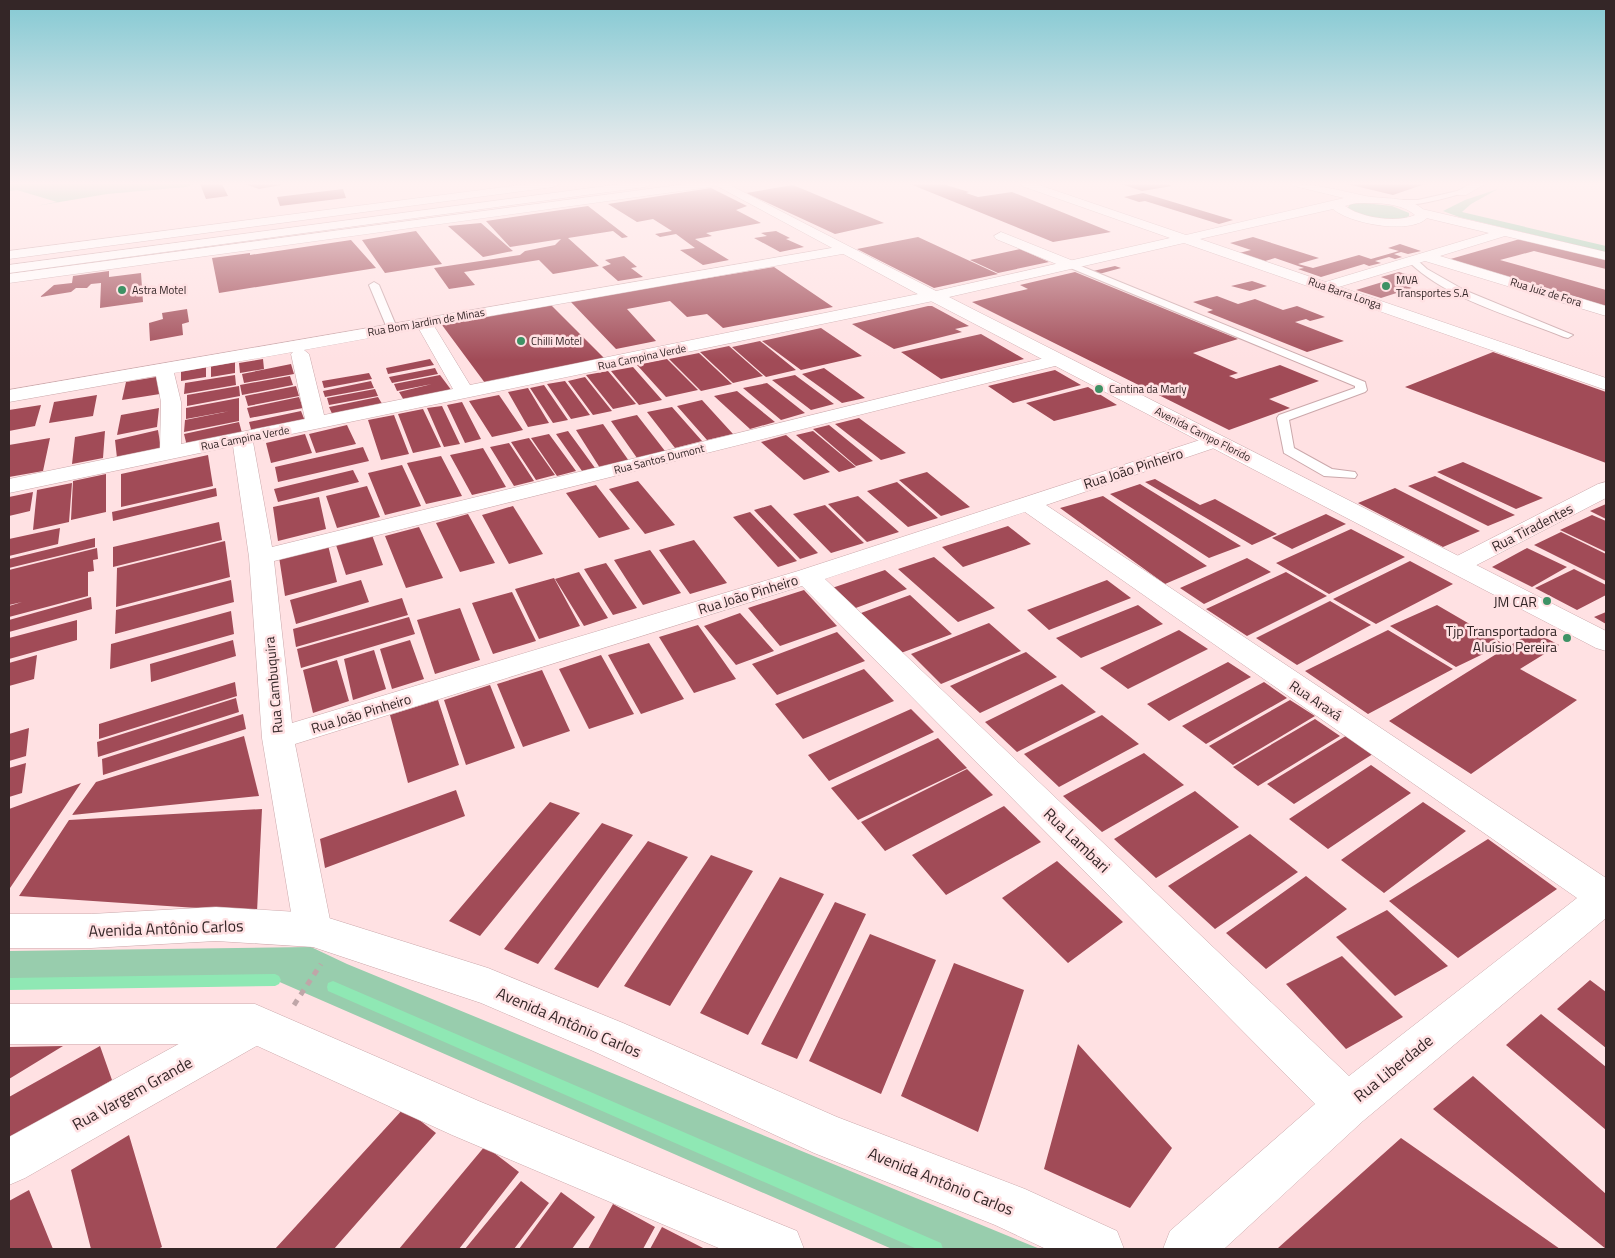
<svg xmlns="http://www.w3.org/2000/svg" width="1615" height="1258" viewBox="0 0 1615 1258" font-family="'Titillium Web',sans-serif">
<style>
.green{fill:#98cdad}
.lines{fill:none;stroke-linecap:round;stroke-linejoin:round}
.stream{fill:#8fe8b4;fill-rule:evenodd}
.building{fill:#a14b57}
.lane-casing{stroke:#cba8ab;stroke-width:2}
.street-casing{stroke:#cba8ab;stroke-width:1}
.secondary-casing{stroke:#cba8ab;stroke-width:1}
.highway-casing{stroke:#cba8ab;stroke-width:1}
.path{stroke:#bfa6a8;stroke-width:5;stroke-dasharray:6 6;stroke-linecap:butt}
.lane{fill:#fff;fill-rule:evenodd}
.street{fill:#fff;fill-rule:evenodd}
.secondary{fill:#fff;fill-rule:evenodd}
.highway{fill:#fff;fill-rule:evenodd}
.poi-dot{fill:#3e9265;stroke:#ffe1e3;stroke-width:2}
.labels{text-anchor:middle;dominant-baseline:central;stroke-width:5;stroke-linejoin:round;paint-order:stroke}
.far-poi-label{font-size:11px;fill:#342627;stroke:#ffe1e3;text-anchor:start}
.far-street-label{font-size:11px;fill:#342627;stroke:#ffe1e3}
.street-label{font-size:14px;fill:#342627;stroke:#ffe1e3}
.poi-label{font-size:14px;fill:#342627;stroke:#ffe1e3;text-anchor:end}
.near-street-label{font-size:16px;fill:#342627;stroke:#ffe1e3}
</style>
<rect width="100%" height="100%" fill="#ffe1e3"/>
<path class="green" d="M9 184H194L186 187 107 194 36 206 57 202 17 190 9 191Z
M1498 189 1471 204 1462 212 1606 246V252L1459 217 1443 211 1465 200Z
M1364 203 1392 206 1409 213V216C1390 226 1365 216 1347 209L1350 204Z
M311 947 347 964 1040 1249H892L275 980 9 985V951Z"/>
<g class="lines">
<path class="stream" d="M275 974 279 976 281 980 279 984 275 986 9 990V978Z
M333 981 941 1243 943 1249H917L328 991 327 987 328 983Z"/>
</g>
<path class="building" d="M200 184H222L228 196 206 199Z
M245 184H281V185L259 189Z
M910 184H943L969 192 966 193 978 197 1012 192 1111 232 1053 242Z
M1121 184H1166L1172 186 1142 191Z
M1347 184H1425L1393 195Z
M793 185 884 223 835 234 746 193Z
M711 188 747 206 736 210 761 223 706 233 712 236 695 239 729 260 703 265 680 250 695 248 676 234 660 237 655 234 672 231 653 219 637 222 608 204Z
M343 189 346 198 280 206 277 197Z
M1143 193 1233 220 1219 224 1145 201 1139 202 1124 197Z
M588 206 628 237 622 238 613 231 568 238 599 266 553 274 539 260 464 272 475 285 449 289 434 268 520 255 525 251 555 245 561 239 510 247 486 221Z
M481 223 513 251 483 257 448 226Z
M416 231 442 264 385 273 362 240Z
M776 231 790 238 786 239 804 247 780 252 754 238 767 236 761 233Z
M918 237 998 274 934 288 857 249Z
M1253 237 1319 258 1298 264 1313 268 1359 255 1371 259 1399 251 1388 248 1400 244 1421 251 1408 254 1401 252 1394 254 1402 257 1395 259 1389 257 1375 261 1381 263 1369 266 1364 264 1321 277 1298 269 1304 268 1275 258 1265 261 1239 253 1251 250 1230 243Z
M1520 239 1606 260V269L1534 251 1500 260 1606 290V307L1447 260Z
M351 240 376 268 219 293 212 258 250 253V255Z
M1020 249 1049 262 998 273 970 260Z
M624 256 637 267 631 268 643 277 618 281 602 267 611 264 605 260Z
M1115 266 1121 268 1099 274 1093 271Z
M774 267 833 307 723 328 707 314 687 317 670 301 627 309 656 341 616 349 570 301Z
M109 271V277L141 273 143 302 100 308 101 283 91 284 87 288H76L71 292 40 297 54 285 72 283 73 276Z
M1075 272 1238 339 1193 353 1238 373 1229 376 1236 379 1280 365 1319 381 1269 399 1290 408 1229 430 972 302 1028 289 1020 285Z
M1399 272 1419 278 1399 284 1412 288 1381 298 1356 290 1389 280 1381 277Z
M1252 281 1267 286 1250 291 1231 286Z
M1217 296 1238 304 1255 299 1283 310 1297 306 1325 317 1310 321 1306 319 1295 322 1344 341 1307 352 1207 312 1213 310 1193 302Z
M550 304 604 358 485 383 442 325Z
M928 306H932L969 326 955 329 962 332 894 349 852 324Z
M187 309 189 322 182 324 183 335 150 341 149 323 163 319 162 313Z
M821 328 862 356 801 370 762 341Z
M981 334 1024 359 941 379 901 352Z
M760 341 796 370 766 377 732 347Z
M729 346 763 376 733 383 700 352Z
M1493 352 1606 392V463L1405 387Z
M699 353 732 384 701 391 669 359Z
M263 359 264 369 240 373 239 363Z
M430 359 434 365 388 374 386 368Z
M667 359 698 390 666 397 637 365Z
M235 362V373L211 377V366Z
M291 364 294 374 244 383 242 374Z
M206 367V377L181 381V371Z
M633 367 662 400 639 405 611 371Z
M435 368 438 374 392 383 389 377Z
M824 368 865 398 842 403 802 374Z
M1055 370 1081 385 1013 403 988 386Z
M608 371 636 404 613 409 586 375Z
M369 373 372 379 324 388 322 381Z
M235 375 236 385 184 394 185 383Z
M440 375 452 391 405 402 399 392 432 384 397 391 394 384Z
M795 375 834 404 811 410 772 380Z
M162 376 160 394 122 400 126 382Z
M290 376 293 385 242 395 240 385Z
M585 377 612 411 593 415 568 381Z
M371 381 374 388 325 397 323 391Z
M565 381 590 415 571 419 547 384Z
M767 383 805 413 781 420 743 388Z
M544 385 568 420 553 423 530 388Z
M239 386 240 396 187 406V395Z
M296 386 299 396 248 406 245 396Z
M1088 387 1117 405 1054 421 1026 403Z
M528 388 549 423 528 427 508 392Z
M375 389 378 396 329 405 327 398Z
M737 391 775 422 750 429 714 396Z
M97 395 93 416 49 423 54 402Z
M499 395 523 430 492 437 469 401Z
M299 397 303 408 250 418 247 408Z
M378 397 384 407 334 418 329 407Z
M239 398V421L184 432 185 420 230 411 186 419V408Z
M702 400 733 434 707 440 677 406Z
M462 402 481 439 465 443 447 405Z
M41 405 35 426 9 431V410Z
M442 406 460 444 444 447 427 408Z
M672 407 702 441 675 448 647 412Z
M159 408 157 427 117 435 121 415Z
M423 409 441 447 413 453 398 414Z
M301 411 305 421 252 433 249 422Z
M394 415 409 454 381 460 368 420Z
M637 415 665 451 637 458 611 421Z
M859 418 906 453 881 460 835 424Z
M239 422 242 433 187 446 184 434Z
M603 424 629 461 600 468 576 430Z
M347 425 356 444 316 453 309 434Z
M829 425 873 461 856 466 813 429Z
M158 430 161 449 117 458 115 440Z
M105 431 103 458 72 464 75 437Z
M568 431 595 468 582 471 556 434Z
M813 431 856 467 839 472 796 435Z
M305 434 312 453 271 463 266 443Z
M549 434 576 471 557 476 531 438Z
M786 435 830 472 804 480 761 442Z
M50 438 43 471 9 477V445Z
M529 438 555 475 536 480 511 442Z
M509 443 534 481 514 486 490 447Z
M363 447 369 461 278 482 275 467Z
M483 448 506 487 472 495 450 455Z
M208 455 213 486 121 507V474Z
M441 456 462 496 426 504 407 463Z
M1463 462 1543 498 1516 509 1437 472Z
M402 465 421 506 385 515 368 473Z
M353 470 359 482 278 502 274 489Z
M927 472 970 507 941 516 899 480Z
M106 474V512L71 520 73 481Z
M1435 476 1515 515 1488 526 1408 486Z
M1155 479 1200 505 1215 499 1277 534 1252 545 1145 482Z
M638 481 675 525 645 534 609 489Z
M897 482 938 518 908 527 867 491Z
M72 483 69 522 33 530 37 490Z
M1140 484 1241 546 1209 558 1110 494Z
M596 485 630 529 599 538 566 493Z
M367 486 380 517 337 528 326 496Z
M216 488 217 496 113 521 112 512Z
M1395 488 1480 531 1443 547 1358 503Z
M33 492 30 511 9 516V497Z
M858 496 899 532 867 542 828 504Z
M1103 496 1207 566 1165 584 1060 508Z
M319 497 326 529 278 541 273 507Z
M1606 504V519L1590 511Z
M771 505 818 553 800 559 754 510Z
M825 505 864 543 831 553 793 514Z
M513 506 543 554 509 564 482 515Z
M750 512 797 561 778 567 733 517Z
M468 514 495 563 460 572 436 523Z
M1326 514 1346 524 1292 549 1272 538Z
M1592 515 1606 521V552L1560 530Z
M219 522 222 540 113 567V547Z
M1008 526 1031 544 963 567 942 547Z
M419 527 443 578 406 588 385 536Z
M60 528 58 544 9 556V539Z
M1351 529 1405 557 1329 594 1276 563Z
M1561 532 1606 554V581L1534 545Z
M372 535 383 565 346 575 336 545Z
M95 538V547L9 568V559Z
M694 540 727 583 690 594 659 550Z
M225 541 230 577 116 607 117 568Z
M328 545 337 582 285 596 279 557Z
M97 548 98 559 93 560 94 571 88 572V596L9 617V606L22 602 9 605V570Z
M1527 548 1567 567 1532 587 1492 567Z
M650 550 681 593 643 605 614 560Z
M934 557 995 608 958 622 898 569Z
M1247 558 1271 572 1204 604 1180 588Z
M1410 561 1453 584 1376 624 1333 599Z
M606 563 637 608 613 615 584 569Z
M1574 569 1606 585V595L1577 610 1535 588Z
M885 570 907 589 853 609 832 588Z
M579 572 608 618 584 626 555 579Z
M1286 572 1327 596 1247 636 1206 609Z
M554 578 580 626 539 639 515 589Z
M231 580 234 602 115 634 116 610Z
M361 580 369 602 296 624 290 600Z
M1107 580 1131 598 1049 630 1027 610Z
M804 590 837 626 780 646 748 608Z
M512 592 536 641 493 654 472 603Z
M910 595 952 634 901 653 861 613Z
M91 597 92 609 9 632V620Z
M402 598 408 615 296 647 293 629Z
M1330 601 1371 625 1297 665 1256 638Z
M1138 605 1163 624 1081 658 1056 638Z
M1437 605 1504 644 1456 667 1390 626Z
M460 608 480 660 435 674 417 620Z
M231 611 234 634 110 669 111 644Z
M1606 612V624L1594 617Z
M740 613 774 651 736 665 704 626Z
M409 617 415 634 301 668 297 649Z
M77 620V640L9 659V638Z
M989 623 1021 651 941 684 911 654Z
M698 625 736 679 694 693 659 637Z
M1179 630 1208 649 1128 689 1100 668Z
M1388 630 1453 669 1368 714 1305 671Z
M1533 631 1559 645 1520 669 1577 700 1471 774 1389 721Z
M837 632 865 661 777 695 752 664Z
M233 640 236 656 151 682 150 664Z
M410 640 424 679 392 689 380 649Z
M649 643 684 699 641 714 608 655Z
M374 650 386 689 353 700 344 659Z
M1026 652 1057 677 980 713 950 686Z
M37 655 34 679 9 686V663Z
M601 655 634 714 589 729 559 669Z
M337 660 349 701 313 713 303 670Z
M1228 662 1251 677 1169 721 1147 704Z
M864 669 894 701 803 739 775 704Z
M542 670 570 731 523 747 497 684Z
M235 682 237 696 99 739V724Z
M1264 682 1287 698 1206 744 1182 726Z
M1062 684 1096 712 1017 752 985 722Z
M490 685 515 748 466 765 444 700Z
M236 698 239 712 98 757 97 742Z
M438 700 459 765 408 783 390 715Z
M1290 700 1315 716 1233 765 1209 746Z
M911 709 934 732 829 781 808 755Z
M243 714 246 729 103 775 102 759Z
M1102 715 1139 744 1059 787 1024 754Z
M1315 719 1340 736 1258 786 1233 767Z
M29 728 26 756 9 761V734Z
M1349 734 1376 752 1294 804 1267 784Z
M244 736 259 796 72 815 96 782Z
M938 738 967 768 858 820 831 788Z
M1144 753 1184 785 1102 832 1063 796Z
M26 763 22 793 9 797V768Z
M1371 765 1411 793 1328 849 1289 819Z
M967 769 993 795 885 851 861 822Z
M81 783 10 888 9 889V809Z
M456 790 465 816 325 868 320 839Z
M1195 791 1239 827 1156 878 1114 839Z
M550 802 580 813 480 936 449 921Z
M1423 802 1466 831 1384 893 1341 860Z
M1004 806 1041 842 946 895 912 855Z
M262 809 257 912 19 896 69 820Z
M602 823 633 835 538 964 504 949Z
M1250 834 1298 872 1215 929 1168 886Z
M1488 839 1557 889 1458 958 1389 901Z
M648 841 688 857 598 988 554 969Z
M711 855 753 871 670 1006 624 986Z
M1057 861 1123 922 1068 963 1002 898Z
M1306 876 1347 909 1266 969 1226 933Z
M780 877 824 894 748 1035 700 1013Z
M835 902 866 914 797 1059 761 1044Z
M1387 910 1448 966 1395 996 1336 937Z
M870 934 936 960 881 1094 809 1061Z
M1342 956 1403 1017 1346 1049 1286 984Z
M954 963 1024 990 978 1132 901 1096Z
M1590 980 1606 992V1048L1557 1009Z
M1541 1014 1606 1067V1130L1506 1045Z
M1078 1044 1172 1148 1130 1208 1044 1169Z
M63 1046 9 1079V1047Z
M100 1046 112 1080 9 1140V1097Z
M1473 1076 1606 1194V1249L1433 1109Z
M404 1108 436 1133 334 1249H275Z
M129 1135 162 1247 158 1249H91L71 1170Z
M1401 1138 1560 1249H1281L1278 1248Z
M485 1146 519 1172 459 1249H399Z
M521 1181 549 1203 514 1249H465Z
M29 1190 53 1249H9V1201Z
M561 1192 595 1217 572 1249H519Z
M613 1204 655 1227 643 1249H588Z
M662 1227 705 1249H650Z"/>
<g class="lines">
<defs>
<path id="lane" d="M1462 190 1464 191V193C1448 197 1405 211 1391 202L1395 200H1418Z
M1410 259H1416L1427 269 1464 290 1573 335 1568 338 1564 337C1515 317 1449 300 1410 263Z
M1071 262 1365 382 1367 390 1365 392 1289 420 1294 448 1332 469 1355 472 1357 475 1355 478 1324 476 1284 453 1277 418 1279 415 1355 388V386L1068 267 1067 265Z
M374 282 379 285 397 328 396 330H388L387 328 369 285Z"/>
<path id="street" d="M1470 184H1485L1466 195H1458L1456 192Z
M1422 209 1606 252V260L1505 236 1440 256 1606 306V316L1425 261 1332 289H1322L1319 286 1322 283 1489 233 1418 216 1416 213 1418 210Z
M1001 232 1076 262 1078 265 1076 268H1066L996 239 994 236Z
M843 246 848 247 850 250 848 253 434 326 470 385 933 291 939 293 941 296 939 299 933 301 253 442 272 547 1057 355 1063 356 1066 360 1063 364 274 561 292 723 798 571 1209 437 1216 435 1223 437 1226 441 1223 445 1046 505 1606 878V918L1363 1121 1224 1249H1163L1170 1231 1315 1104 802 586 295 744 332 930 327 942 313 947 299 942 294 930 262 738 249 557 233 446 9 493V479L160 448 161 402 156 376 9 402V390ZM419 329 453 389 324 415 309 354 304 350ZM293 352 291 354 305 419 181 444V402L174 373ZM1025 512 1577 898 1349 1076 825 579Z
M1606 482V498L1467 570 1458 573 1449 570 1445 565 1449 560 1598 484Z
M252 1006 267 1012 273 1026 267 1040 25 1178 9 1185V1137L237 1012Z"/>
<path id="secondary" d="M528 184H559L553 187 9 259V251Z
M686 184H728L936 291 1170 238 1022 186 1020 184H1036L1186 235 1344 198 1294 186 1292 184C1316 184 1338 190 1361 195 1384 201 1413 193 1429 216 1414 236 1350 224 1333 209L1200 239 1606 378V390L1184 243 949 297 1606 631V651L1596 648 927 299 715 185 710 187 9 283V274ZM1356 203C1375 203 1400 202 1415 215 1397 223 1361 218 1345 206Z
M216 907 313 913 488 968 623 1023 837 1117 1025 1189 1117 1231 1124 1249H1046L995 1225 814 1153 593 1051 481 1003 313 947 216 941 91 948H9V914H91Z
M9 1004H255L481 1102 797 1231 804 1249H721L452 1135 253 1044H9Z"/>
<path id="highway" d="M621 184H651L645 187 9 273V265Z"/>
</defs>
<use href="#lane" class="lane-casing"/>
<use href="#street" class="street-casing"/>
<use href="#secondary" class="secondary-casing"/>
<use href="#highway" class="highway-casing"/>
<path class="path" d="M294 1005 321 964"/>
<use href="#lane" class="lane"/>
<use href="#street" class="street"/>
<use href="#secondary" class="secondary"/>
<use href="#highway" class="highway"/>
</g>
<linearGradient id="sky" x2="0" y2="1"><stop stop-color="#84c9d3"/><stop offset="0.51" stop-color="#fff2f2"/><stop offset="1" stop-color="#fff2f2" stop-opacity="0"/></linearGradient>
<rect width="1615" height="360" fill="url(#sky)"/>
<g class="poi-dot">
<circle cx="1386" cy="286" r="5"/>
<circle cx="122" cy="290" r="5"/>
<circle cx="521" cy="341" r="5"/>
<circle cx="1099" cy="389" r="5"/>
<circle cx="1547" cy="601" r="5"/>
<circle cx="1567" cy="638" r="5"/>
</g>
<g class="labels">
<g class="far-poi-label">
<text x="1396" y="280">MVA<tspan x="1396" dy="13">Transportes S.A</tspan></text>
<text x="132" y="290">Astra Motel</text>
<text x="531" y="341">Chilli Motel</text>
<text x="1109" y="389">Cantina da Marly</text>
</g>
<g class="far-street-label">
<text transform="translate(1546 292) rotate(17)">Rua Juiz de Fora</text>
<text transform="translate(1345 293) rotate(19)">Rua Barra Longa</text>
<text transform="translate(426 322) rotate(-10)">Rua Bom Jardim de Minas</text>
<text transform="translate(642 357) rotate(-12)">Rua Campina Verde</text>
<text transform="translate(1203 434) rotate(27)">Avenida Campo Florido</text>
<text transform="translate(245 438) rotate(-11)">Rua Campina Verde</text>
<text transform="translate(659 459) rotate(-14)">Rua Santos Dumont</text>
</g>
<g class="street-label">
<text transform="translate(1133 468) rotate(-18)">Rua João Pinheiro</text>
<text transform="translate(1532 527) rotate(-27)">Rua Tiradentes</text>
<text transform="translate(748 594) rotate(-17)">Rua João Pinheiro</text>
<text transform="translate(273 685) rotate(-95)">Rua Cambuquira</text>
<text transform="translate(1316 700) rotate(34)">Rua Araxá</text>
<text transform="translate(361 713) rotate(-17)">Rua João Pinheiro</text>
</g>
<g class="poi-label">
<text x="1537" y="601">JM CAR</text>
<text x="1557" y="630">Tjp Transportadora<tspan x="1557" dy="16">Aluísio Pereira</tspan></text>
</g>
<g class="near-street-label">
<text transform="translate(1077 840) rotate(44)">Rua Lambari</text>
<text transform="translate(166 928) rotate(-2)">Avenida Antônio Carlos</text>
<text transform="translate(569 1022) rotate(23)">Avenida Antônio Carlos</text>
<text transform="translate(1393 1068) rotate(-39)">Rua Liberdade</text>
<text transform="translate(132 1093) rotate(-29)">Rua Vargem Grande</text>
<text transform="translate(941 1181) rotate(22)">Avenida Antônio Carlos</text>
</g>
</g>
<rect width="1615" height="1258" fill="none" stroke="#342627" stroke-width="20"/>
</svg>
